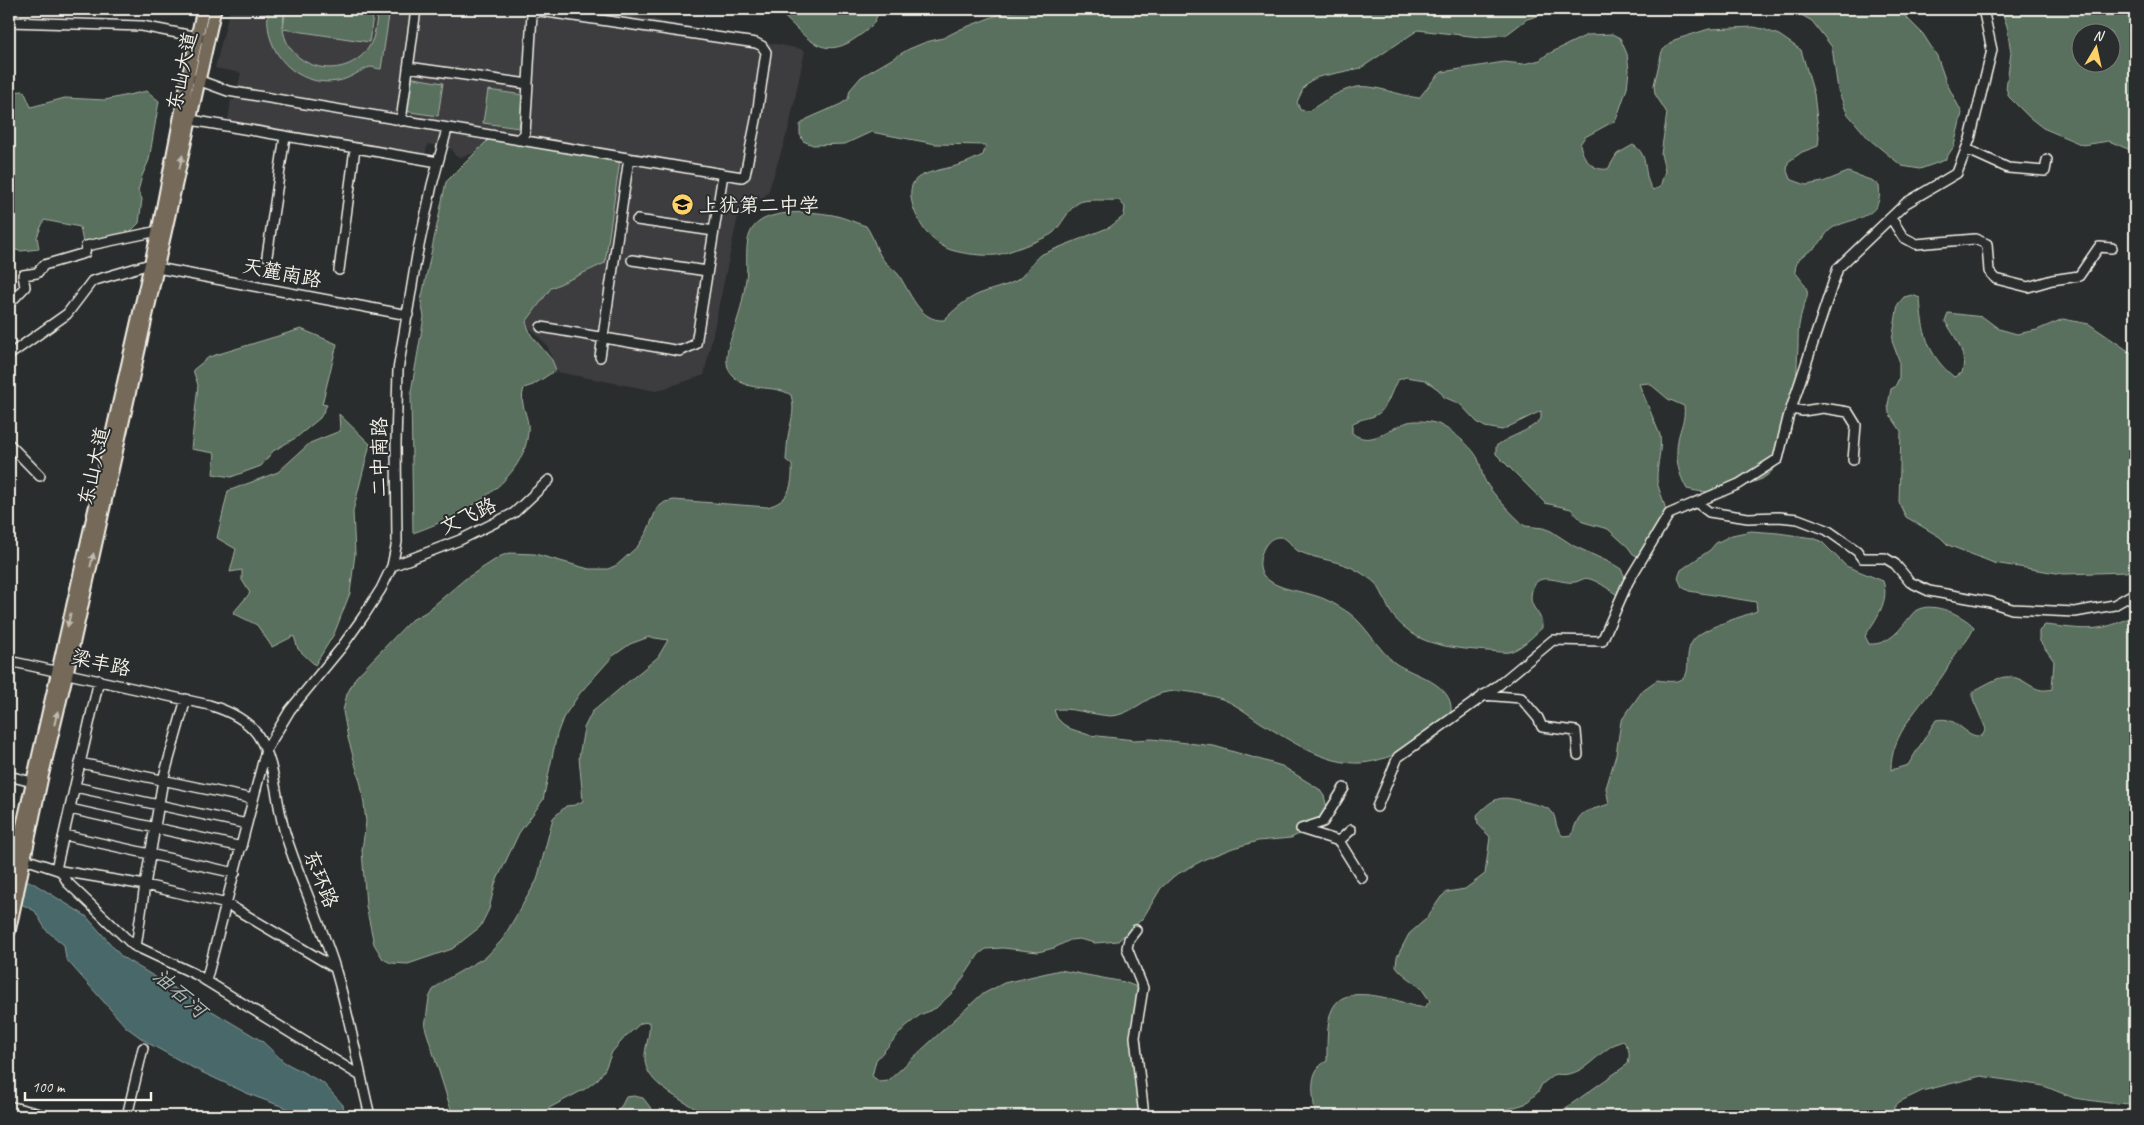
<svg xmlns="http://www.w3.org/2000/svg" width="2144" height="1125" viewBox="0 0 2144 1125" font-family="Caveat,'LXGW WenKai TC',sans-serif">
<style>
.built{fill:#3e3c41}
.green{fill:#58705d;stroke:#a6b0a2;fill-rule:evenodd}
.water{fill:#49676a;stroke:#8d9e9c}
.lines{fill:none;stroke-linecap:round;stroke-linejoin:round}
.minor-casing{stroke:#f4f1e8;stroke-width:12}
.major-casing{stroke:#f4f1e8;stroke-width:15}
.minor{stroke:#2a2d2e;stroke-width:9}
.major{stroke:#746a5a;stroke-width:11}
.oneway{fill:#c1bbaf}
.labels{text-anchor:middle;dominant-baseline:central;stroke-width:4;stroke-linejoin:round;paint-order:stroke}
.street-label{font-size:20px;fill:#f4f1e8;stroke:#2a2d2e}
.poi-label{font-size:20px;fill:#f4f1e8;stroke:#2a2d2e;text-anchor:start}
.water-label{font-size:21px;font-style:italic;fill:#b0bab6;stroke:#2a2d2e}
</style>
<rect width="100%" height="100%" fill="#2a2d2e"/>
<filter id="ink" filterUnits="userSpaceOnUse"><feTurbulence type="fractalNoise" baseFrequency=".02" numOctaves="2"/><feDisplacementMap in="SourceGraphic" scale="10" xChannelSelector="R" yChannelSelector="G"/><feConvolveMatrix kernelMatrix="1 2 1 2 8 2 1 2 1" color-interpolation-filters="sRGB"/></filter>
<g filter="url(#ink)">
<path class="built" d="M230 9H602L805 50 789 127 768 193 738 216 704 375 656 391 557 372 547 345 530 328 526 322 551 288 605 263 488 140 475 153 461 157 455 156 452 149 428 144 425 154 228 121 231 100H235L241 73 215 68Z"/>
<path class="green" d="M262 9H284L283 27 286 9H374L369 42 283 29C289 71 346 82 369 47 376 35 376 22 378 9H390L381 69C378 69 373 67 370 67 362 69 350 79 338 81 297 88 264 53 268 13L261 12Z
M775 9H879C876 24 868 30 856 38 818 65 802 29 775 9Z
M1028 9H1561L1527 19 1506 35 1479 37 1418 30 1361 68 1318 77 1310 81 1304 87 1297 102 1300 110 1309 111C1324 101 1339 90 1357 87 1373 84 1401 96 1419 98L1435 78 1442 72 1504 62 1523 64 1532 62 1540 60 1546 55 1587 35 1612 34 1620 38 1627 54 1629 70 1627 88 1616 120 1585 137 1580 144C1583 159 1592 171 1608 169L1617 154 1633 145C1651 155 1641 175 1653 190L1660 187 1665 171 1661 154 1667 113 1655 94 1654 85 1662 51 1674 40 1709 29 1754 27 1763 29 1779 35 1801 50 1814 94 1819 137 1818 146 1802 152 1788 162 1787 171 1790 179 1806 185 1823 182 1848 172 1873 181 1879 186C1884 219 1855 217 1834 227 1825 232 1823 241 1816 247 1805 255 1796 256 1795 272 1816 297 1805 293 1800 320 1798 328 1798 338 1798 347 1795 385 1799 457 1762 479 1755 482 1747 484 1740 486 1722 492 1706 494 1687 489 1678 473 1675 459 1678 440 1680 428 1686 419 1684 406L1668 399 1649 383 1639 384 1660 435C1662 450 1657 463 1657 478 1657 488 1663 497 1665 507 1668 519 1656 548 1649 558H1641L1633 554 1628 547 1608 529 1583 522 1571 509 1545 503 1496 454V446C1511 435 1529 432 1541 419V411L1502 430 1485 427 1477 422 1460 404 1444 397 1439 390 1425 380 1406 377 1398 380C1390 391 1388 411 1374 416 1366 419 1359 419 1352 424V433C1371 448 1389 428 1408 422 1416 420 1430 421 1438 424 1450 429 1473 447 1478 459 1483 470 1480 475 1489 487 1499 501 1512 514 1525 526L1543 528 1551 531 1574 546 1613 564 1621 569 1629 585 1620 597C1611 591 1600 582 1590 579 1583 577 1581 581 1575 582 1560 585 1534 566 1531 596 1530 610 1543 612 1542 628 1533 636 1521 649 1509 652 1503 653 1494 651 1488 651 1464 649 1426 647 1408 630 1401 625 1394 618 1390 611 1385 602 1382 590 1375 583 1371 579 1363 574 1358 571 1340 560 1317 560 1298 551 1291 547 1288 536 1278 537 1263 538 1255 565 1263 575 1276 590 1299 590 1316 596 1327 599 1340 607 1349 613 1367 626 1377 649 1395 663 1412 675 1454 683 1451 712 1450 722 1440 737 1431 742 1426 745 1417 747 1411 749 1395 754 1378 762 1361 763 1325 765 1289 740 1260 722 1248 714 1233 702 1219 698 1202 694 1180 688 1162 693 1145 698 1129 716 1110 716 1094 715 1066 706 1054 710L1057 718 1063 724 1071 729 1089 735 1134 740 1152 739 1214 746 1282 766 1319 789 1324 796 1329 815 1323 822 1291 838 1258 841 1233 848 1205 859 1174 876 1161 888 1143 918 1118 941 1095 943 1079 939 1070 940 1054 948 1038 952 1003 948 986 949 979 954 955 990 936 1008 920 1015 905 1027 876 1060 872 1076 880 1082 888 1081 981 995 1004 983 1060 970 1124 982 1140 988 1138 1033 1146 1116H703L699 1111C681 1099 646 1084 645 1060 644 1047 651 1035 649 1022L641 1023 626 1036 612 1052 605 1069 598 1079 585 1089 534 1116H453L425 1027 429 998 433 990 442 982 487 956 502 940 537 880 553 818 566 806 575 805 583 801 579 757 584 728 592 712 658 657 668 640 649 637 630 644 613 656 580 693 563 718 557 734 543 800 519 833 495 884 489 909 480 927 452 949 408 964 391 963 383 959 374 944 366 906 362 850 366 822 364 804 361 785 348 738 343 711 347 694 356 677 410 621 426 612 465 579 501 556 509 553 535 554 589 569H608L617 565 638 546 647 532 657 508 665 502 674 500 767 507C789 502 793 486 792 465L786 460C787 450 787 441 789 431 792 418 795 409 791 395 772 383 749 394 732 375 726 368 726 358 728 349 729 341 734 333 736 324 741 310 744 294 746 279 749 261 741 235 759 222 773 211 809 211 826 214 839 215 853 222 866 226 874 237 876 251 884 261 888 266 894 269 898 274 910 291 919 322 944 320 954 310 965 300 979 294 991 289 1004 287 1016 281 1026 275 1030 263 1040 255L1110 227 1124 216 1125 207 1119 200C1110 201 1085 198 1078 203 1068 209 1062 225 1053 233 1047 238 1005 254 996 255 983 256 964 254 951 250 942 247 932 239 926 232 917 220 901 188 919 177 932 170 948 169 962 164 969 162 976 158 983 155L986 145 936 144 871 132 845 144 813 145 803 141 800 134V125L807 119 841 104 848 99 850 90 861 77 909 49 926 42 943 38 961 29 1000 14Z
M1791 9H1898L1923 34 1937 56 1946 82 1962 113 1954 146 1945 160 1920 169 1902 166 1869 139 1847 113 1838 90 1832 47 1812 21Z
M2001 9H2135V152L2109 141 2083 145 2043 128 2029 117 2009 97 2006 88 2011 53 2007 26ZM2082 32H2112V62H2082Z
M408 77 443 83 438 116 403 111Z
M488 90 524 95 519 128 483 123Z
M24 91 31 107 65 98 105 100 147 91 159 101 149 160 142 176 138 191 142 199 139 223 130 232 85 253 80 227 44 220 37 237 39 249 21 251 9 249V92Z
M488 140 620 160 605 263 551 288 526 322 531 335 552 360 556 370 533 385 524 388C518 406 530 415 528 432 524 485 456 518 413 533L411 392 424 317 421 301 446 182Z
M1912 295 1920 298C1922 331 1927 355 1954 377L1962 373C1968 354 1955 337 1945 321L1948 313 1983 317 1999 329 2017 334 2037 330 2063 319 2089 324 2133 354 2135 359V569L2126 572 2063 574 1994 563 1948 545 1940 537 1906 517 1899 502 1901 431 1889 413 1888 405 1891 389 1895 387 1899 378V360L1892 341 1898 304 1904 297Z
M301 329 337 344 322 404 327 405 320 418 297 437 273 451 261 466 231 477 213 474 215 453 191 449 198 385 193 370 209 357Z
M339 414 370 444 353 511 355 554 350 593 334 634 315 665 298 649 294 636 272 647 257 625 233 613 250 593 242 580V570L230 572 236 549 217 538 228 491 278 472 310 443 340 431Z
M1751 531 1778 533 1813 538 1821 541 1846 566 1883 581C1890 601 1876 619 1865 636L1869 644C1888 645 1898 632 1909 618 1911 616 1914 611 1917 610 1933 601 1963 615 1974 627 1970 638 1962 646 1955 655 1950 663 1946 671 1941 678 1921 705 1890 735 1891 770L1908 765 1936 720C1959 715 1963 738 1982 736L1986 729 1973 699V691C1982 687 1995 678 2005 677 2027 675 2031 695 2052 689L2054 661 2039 640V631L2045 625C2084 629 2099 634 2135 615V1104L2109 1103 2074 1098 2044 1086 1981 1076 1922 1091 1899 1102 1887 1116H1560L1563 1110 1628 1064C1630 1054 1630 1048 1623 1041 1596 1049 1587 1079 1555 1074L1542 1084 1538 1092 1525 1104 1508 1109 1493 1116H1315C1314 1096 1306 1071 1327 1061 1327 1007 1328 984 1391 999 1403 1001 1412 1008 1425 1007L1430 1001 1421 988 1401 972 1396 966 1397 957 1409 934 1426 919 1441 897 1447 892 1465 889 1485 874 1490 837 1478 824 1477 815C1497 794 1502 796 1530 803 1537 805 1546 806 1552 812 1557 818 1554 828 1563 836L1572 835C1580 808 1584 813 1609 804L1606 788 1616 755 1621 721 1643 690 1657 680C1709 689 1672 653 1700 634 1713 625 1741 617 1757 611L1756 602 1689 591 1682 587 1678 578 1681 570 1710 550 1716 543 1732 535Z
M634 1096 643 1098 657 1116H613L622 1105 626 1097Z"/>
<path class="water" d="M9 872 33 883 86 916 122 957 262 1041 284 1062 323 1083 343 1105 345 1116H304L300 1113 251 1095 197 1070 148 1043 126 1027 66 959 64 945 46 930 35 911 9 898Z"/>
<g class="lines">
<defs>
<path id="minor" d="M9 22 142 26 203 38
M408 67 528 84
M195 79 228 91 723 174
M191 120 438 162
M401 121 416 9
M518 140 525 134 532 14 540 11 756 43 762 46 766 52 757 115 745 175 742 177 723 174 696 344 680 351 541 327
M1966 149 2008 168 2045 171 2047 160
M1891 218 1903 237 1916 244 1975 239 1987 244 1989 271 1996 279 2028 287 2052 280 2079 276 2099 247 2112 248
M637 220 714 231
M267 256 285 136
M632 260 707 271
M152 267 408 315
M339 270 355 148
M9 304 25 287 23 275 37 273 44 265 85 253 86 246 158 231
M9 355 67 314 92 281 150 264
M600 357 629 158
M1791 409 1803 411 1823 408 1848 412 1856 425 1853 460
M9 444 40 476
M1696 502 1709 512 1748 518 1779 517 1798 519 1827 530 1857 551 1862 558H1885L1895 564 1910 582 1929 591 1990 602 2012 609 2075 612 2114 605 2135 593
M392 566 460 540 514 513 549 480
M9 661 209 705C226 710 246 719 257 734 277 763 275 803 286 836 300 881 321 923 335 968 350 1017 358 1067 370 1116
M1483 695 1521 698 1538 718 1542 727 1576 731 1578 755
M186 699 163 780 145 885 227 904 335 968
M80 763 253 799
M9 776 32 782
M75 787 247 824
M1377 807 1398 757 1500 684 1553 640 1602 641 1628 582 1669 514 1739 484 1778 459 1788 418 1838 268 1906 203 1957 173 1970 139 1992 50 1983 9
M70 809 242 847
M1351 830 1339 841 1362 878
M64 835 235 873
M1339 841 1301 829 1323 822 1344 788
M25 859 61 871 145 885 136 947
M56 869 99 680
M61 871 68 883 133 945 195 974 359 1075
M1136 930 1129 939 1127 948 1143 988 1135 1037 1144 1116
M206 981 266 750 290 710 341 648 363 617 381 589 392 566 397 542 396 444 398 370 417 255 432 185 447 129
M9 1106 48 1116
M127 1116 143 1048"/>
<path id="major" d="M9 885 158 231 188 77 203 9
M9 932 42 777 67 673 215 9"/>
</defs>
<use href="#minor" class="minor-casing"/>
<use href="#major" class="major-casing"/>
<use href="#minor" class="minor"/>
<use href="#major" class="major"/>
</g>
<defs><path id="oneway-solid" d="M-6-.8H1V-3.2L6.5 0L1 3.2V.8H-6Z" transform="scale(1.25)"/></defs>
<g class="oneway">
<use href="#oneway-solid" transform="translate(181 162) rotate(-77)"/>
<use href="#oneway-solid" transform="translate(92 560) rotate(-77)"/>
<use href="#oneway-solid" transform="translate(69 620) rotate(103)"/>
<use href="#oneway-solid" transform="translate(56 718) rotate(-76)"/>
</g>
</g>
<defs>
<symbol id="school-disc" viewBox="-11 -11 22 22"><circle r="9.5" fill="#ffd166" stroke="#2a2d2e"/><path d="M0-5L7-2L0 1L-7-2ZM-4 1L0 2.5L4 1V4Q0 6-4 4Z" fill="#111"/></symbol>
</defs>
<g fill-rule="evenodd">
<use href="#school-disc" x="670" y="192" width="25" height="25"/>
</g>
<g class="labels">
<g class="street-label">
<text transform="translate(182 71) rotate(-78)">东山大道</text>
<text transform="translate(282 273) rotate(11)">天麓南路</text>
<text transform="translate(379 457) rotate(-90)">二中南路</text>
<text transform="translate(94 466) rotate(-77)">东山大道</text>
<text transform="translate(468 516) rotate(-25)">文飞路</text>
<text transform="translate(101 663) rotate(12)">梁丰路</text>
<text transform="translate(321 879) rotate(68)">东环路</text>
</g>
<g class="poi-label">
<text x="699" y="205">上犹第二中学</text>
</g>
<g class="water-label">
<text transform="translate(180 993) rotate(41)">油石河</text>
</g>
</g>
<rect width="2144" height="1125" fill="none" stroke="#2a2d2e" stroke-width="30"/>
<rect x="15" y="15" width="2114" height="1095" fill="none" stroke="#f4f1e8" stroke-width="2" filter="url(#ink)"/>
<g transform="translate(2096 48) rotate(9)"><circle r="24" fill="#2a2d2e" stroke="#7b7b78"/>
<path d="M0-4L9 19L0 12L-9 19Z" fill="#ffd166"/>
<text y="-8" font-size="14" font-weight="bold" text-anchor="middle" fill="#f4f1e8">N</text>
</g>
<path d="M25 1092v8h126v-8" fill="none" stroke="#f4f1e8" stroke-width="2.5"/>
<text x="32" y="1092" font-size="15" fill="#f4f1e8" stroke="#2a2d2e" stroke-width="4" paint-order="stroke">100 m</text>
</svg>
